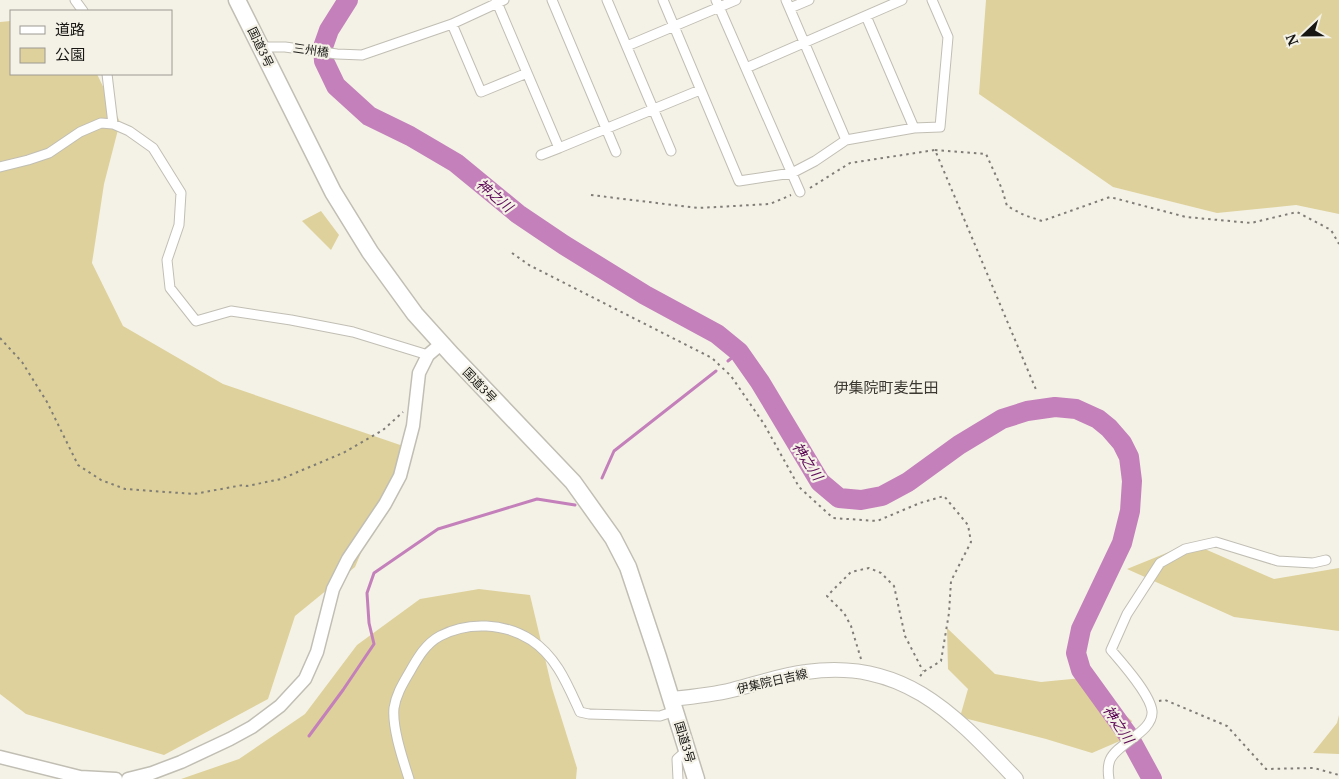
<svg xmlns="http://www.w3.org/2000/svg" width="1339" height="779" viewBox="0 0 1339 779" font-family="'Noto Serif','Noto Sans JP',serif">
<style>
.green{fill:#ded19b}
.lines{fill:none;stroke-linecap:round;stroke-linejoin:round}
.stream{stroke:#c480ba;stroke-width:3}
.river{stroke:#c480ba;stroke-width:20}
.street-casing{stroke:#c1beb4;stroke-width:11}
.secondary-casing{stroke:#c1beb4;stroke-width:15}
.primary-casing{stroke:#c1beb4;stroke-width:16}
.highway-casing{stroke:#c1beb4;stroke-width:19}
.path{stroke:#7f7d76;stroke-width:2;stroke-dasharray:2.5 4;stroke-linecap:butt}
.street{stroke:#fff;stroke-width:9}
.secondary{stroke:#fff;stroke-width:12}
.primary{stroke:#fff;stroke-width:14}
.highway{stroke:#fff;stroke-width:16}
.labels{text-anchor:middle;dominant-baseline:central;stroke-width:4.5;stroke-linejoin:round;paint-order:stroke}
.street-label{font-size:12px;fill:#171612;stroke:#f4f2e7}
.water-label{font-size:14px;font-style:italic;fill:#5d0757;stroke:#f4f2e7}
.quarter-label{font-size:15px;fill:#3a3830;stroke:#f4f2e7}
</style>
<rect width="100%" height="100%" fill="#f4f2e7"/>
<path class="green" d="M986 0H1339V214L1296 205 1217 213 1113 187 979 94Z
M11 21V74H97L120 122 104 184 92 263 123 326 223 384 406 447 355 567 295 616 268 699 164 755 26 714 0 694V22Z
M321 211 339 235 331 250 302 221Z
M1191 543 1274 579 1339 568V631L1234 617 1127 569Z
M479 589 530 595 552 688 577 768 576 779H181L239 759 305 714 357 645 420 599Z
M947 628 995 674 1041 682 1082 678 1132 721 1122 740 1092 753 1046 739 960 717 968 689 948 669Z
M1339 715V754L1313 753 1337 723Z"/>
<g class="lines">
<path class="stream" d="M728 361 739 352
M602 478 614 451 716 371
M309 736 343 690 374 644 369 623 367 593 374 573 438 529 537 499 575 505"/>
<path class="river" d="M348 0 329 30 323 47 324 61 336 86 369 116 410 136 456 163 518 214 564 245 645 295 717 334 739 352 760 382 820 482 839 498 861 500 882 496 908 482 959 445 1002 419 1027 411 1055 407 1076 409 1098 419 1109 428 1122 443 1129 457 1132 481 1130 511 1122 543 1081 629 1076 653 1081 670 1128 735 1152 779"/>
<defs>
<path id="street" d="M75 0 83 11
M496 0 559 148 700 90
M552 0 616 152
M607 0 671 151
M663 0 739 181 792 173 815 161 846 140 914 128 940 127 948 37 932 0
M716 0 800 192
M786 0 846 140
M790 8 809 0
M866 16 914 128
M452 24 481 92 527 73
M627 46 736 0
M261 47H285L337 54 362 55 452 24 504 0
M746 68 902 0
M107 74 113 124
M541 155 559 148
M0 167 28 160 49 153 80 132 101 123 113 124 129 131 153 148 181 193 179 225 167 260 170 288 196 321 231 311 291 320 353 332 428 355
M409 779C403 760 392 728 394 708 396 695 402 685 409 673 417 659 425 644 440 636 468 621 505 623 531 640 557 657 568 686 580 712L589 714 660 716 675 711
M678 779 677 759 687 750
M1109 779C1108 773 1108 765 1110 760 1117 743 1154 732 1152 711 1150 694 1123 664 1111 650L1127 614 1160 563 1185 549 1216 542 1278 561 1313 563 1326 560"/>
<path id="secondary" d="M0 757 80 777 116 779
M128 779 152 773 181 762 230 739 252 727 280 706 305 679 317 652 333 589 348 559 385 504 400 476 413 426 419 373 428 355 441 344"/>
<path id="primary" d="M671 699C691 697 712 695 732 690 756 684 781 675 806 672 904 658 954 714 1016 779"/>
<path id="highway" d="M237 0 333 192 370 252 415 314 452 355 573 482 613 538 628 567 658 657 696 779"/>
</defs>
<use href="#street" class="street-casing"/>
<use href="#secondary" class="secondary-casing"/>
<use href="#primary" class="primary-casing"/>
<use href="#highway" class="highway-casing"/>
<path class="path" d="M935 150 986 154 1002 189 1007 206 1024 215 1042 221 1110 197 1186 217 1251 223 1297 212 1331 230 1339 244
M810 188 850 163 935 150 1037 392
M591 195 698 208 770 204 791 195
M512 253 529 265 712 358 731 376 764 424 799 487 833 518 877 521 920 503 944 496 968 525 971 542 951 581 949 613 941 661 923 672 919 678
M0 338 22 362 47 402 78 465 101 480 125 489 194 494 243 485 247 486 281 479 343 453 383 430 403 412
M861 659 851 626 844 613 827 596 851 572 869 568 881 573 894 586 905 636 923 671
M1159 701 1165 700 1227 726 1266 769 1314 768 1339 775"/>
<use href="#street" class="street"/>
<use href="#secondary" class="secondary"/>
<use href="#primary" class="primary"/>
<use href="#highway" class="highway"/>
</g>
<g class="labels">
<g class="street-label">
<text transform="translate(261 47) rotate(64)">国道3号</text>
<text transform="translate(311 50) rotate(8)">三州橋</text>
<text transform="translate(480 385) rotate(46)">国道3号</text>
<text transform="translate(772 681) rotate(-13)">伊集院日吉線</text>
<text transform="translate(685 742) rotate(73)">国道3号</text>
</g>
<g class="water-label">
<text transform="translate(495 195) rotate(40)">神之川</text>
<text transform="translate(808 461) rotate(57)">神之川</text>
<text transform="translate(1119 724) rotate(56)">神之川</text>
</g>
<g class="quarter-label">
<text x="886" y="387">伊集院町麦生田</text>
</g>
</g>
<rect x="10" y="10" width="162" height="65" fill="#f4f2e7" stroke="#9c9a92"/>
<rect x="20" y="26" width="25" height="8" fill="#ffffff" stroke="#9c9a92"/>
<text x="55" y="35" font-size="15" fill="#171612">道路</text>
<rect x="20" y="48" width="25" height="15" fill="#ded19b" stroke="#9c9a92"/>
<text x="55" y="60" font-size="15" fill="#171612">公園</text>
<g transform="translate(1304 35) rotate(248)" stroke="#f4f2e7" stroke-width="4" paint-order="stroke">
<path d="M0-4L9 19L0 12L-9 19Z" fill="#171612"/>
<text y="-8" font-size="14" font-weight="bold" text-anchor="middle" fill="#171612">N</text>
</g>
</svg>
